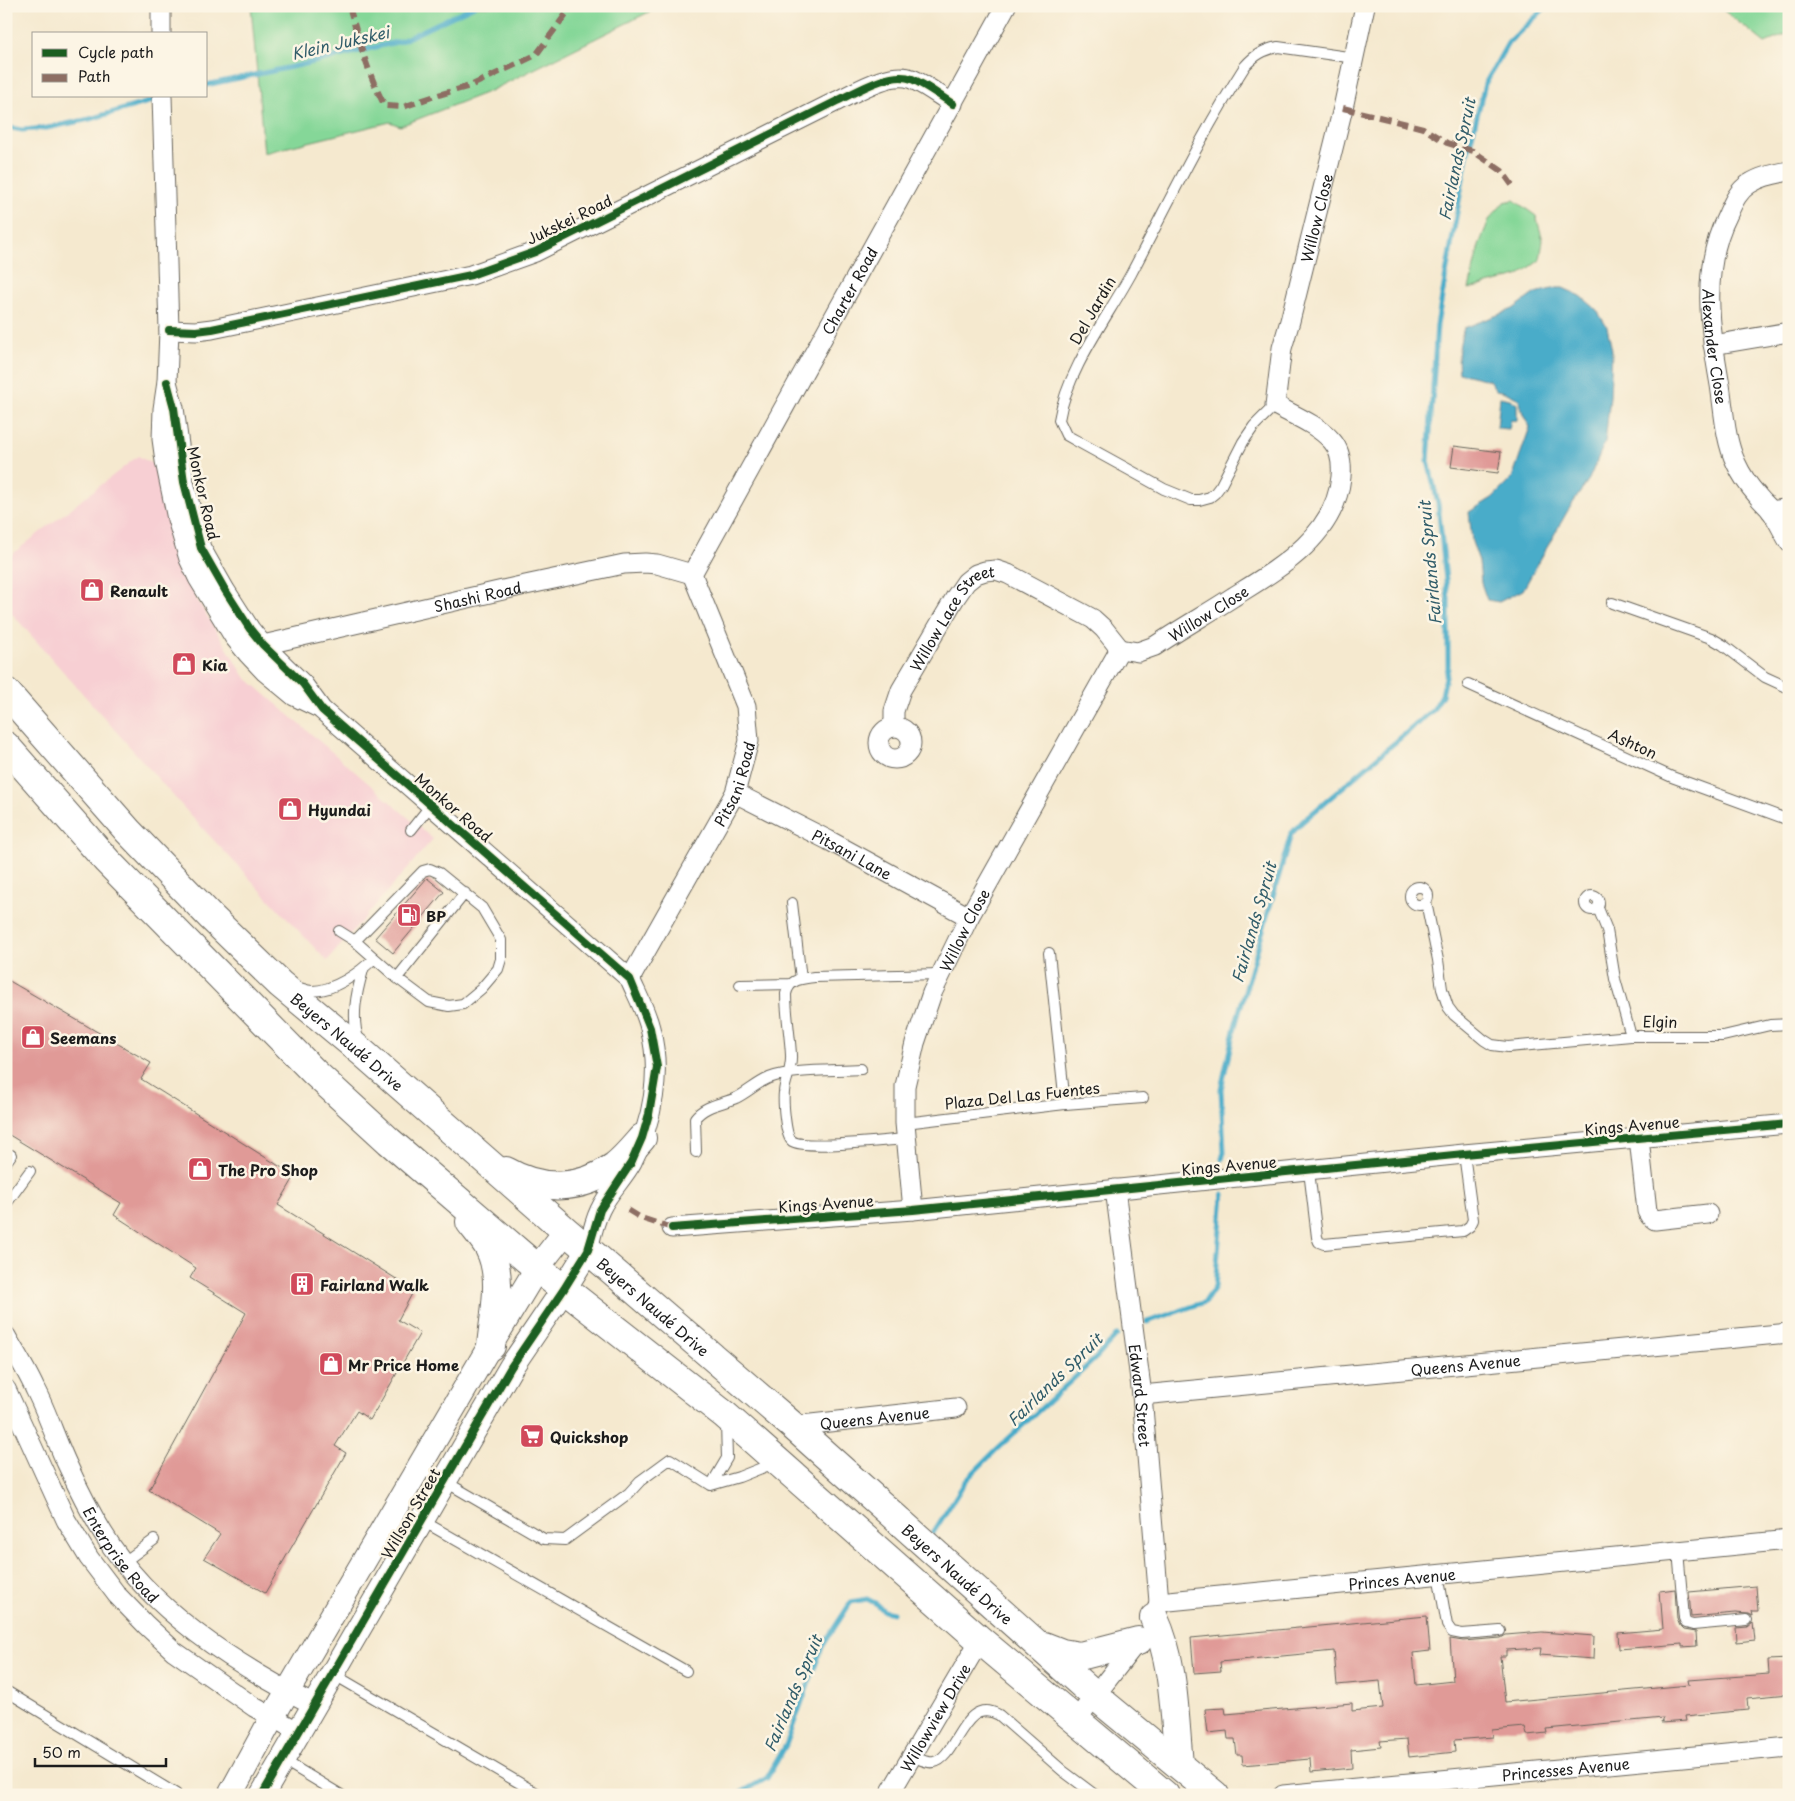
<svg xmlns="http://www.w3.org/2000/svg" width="1795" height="1801" viewBox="0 0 1795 1801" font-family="'Playpen Sans',sans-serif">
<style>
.built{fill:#f7cfd3}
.green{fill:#85d798;stroke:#507a5a}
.water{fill:#4aacc9;stroke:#336472}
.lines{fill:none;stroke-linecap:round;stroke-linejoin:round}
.stream{stroke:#4aacc9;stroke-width:5}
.building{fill:#e09a97}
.service-casing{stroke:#68645b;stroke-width:12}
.minor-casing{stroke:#68645b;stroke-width:21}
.tertiary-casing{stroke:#68645b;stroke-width:26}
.primary-casing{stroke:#68645b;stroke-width:30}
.service{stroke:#fff;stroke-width:10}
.minor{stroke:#fff;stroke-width:19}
.tertiary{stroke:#fff;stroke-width:24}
.primary{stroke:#fff;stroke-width:28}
.quiet{stroke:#8d6e63;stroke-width:6;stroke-dasharray:12 6;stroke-linecap:butt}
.cycleway-casing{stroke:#fcf5e5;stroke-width:11}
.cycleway{stroke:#1b5e20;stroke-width:8}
.labels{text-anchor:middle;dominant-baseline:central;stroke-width:5;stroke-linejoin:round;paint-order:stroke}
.street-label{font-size:15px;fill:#1c1c1c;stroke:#fcf5e5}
.poi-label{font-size:15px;font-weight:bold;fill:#1c1c1c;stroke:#fcf5e5;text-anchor:start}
.water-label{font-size:16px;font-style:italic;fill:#315d6a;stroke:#fcf5e5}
</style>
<rect width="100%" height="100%" fill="#fcf5e5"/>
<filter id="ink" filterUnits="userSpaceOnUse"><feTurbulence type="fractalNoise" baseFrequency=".02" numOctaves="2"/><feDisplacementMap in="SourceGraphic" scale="10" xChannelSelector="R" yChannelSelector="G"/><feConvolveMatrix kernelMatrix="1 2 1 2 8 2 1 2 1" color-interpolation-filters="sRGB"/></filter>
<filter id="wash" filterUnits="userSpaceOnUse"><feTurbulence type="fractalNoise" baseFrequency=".0096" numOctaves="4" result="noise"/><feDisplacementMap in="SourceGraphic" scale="20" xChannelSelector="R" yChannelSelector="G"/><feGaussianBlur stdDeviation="1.12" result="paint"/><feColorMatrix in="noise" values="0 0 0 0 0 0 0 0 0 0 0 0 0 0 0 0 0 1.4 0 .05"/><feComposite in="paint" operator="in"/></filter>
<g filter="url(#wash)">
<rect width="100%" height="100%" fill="#f5e9cf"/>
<path class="built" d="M138 456 163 470 196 598 245 677 433 839 327 961 192 817 6 607V559Z"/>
<path class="green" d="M251 6H661L490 91 400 126 390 122 264 153Z
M1718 6H1789V33L1765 43Z
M1514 200 1536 216 1543 240 1540 260 1518 276 1469 289 1479 245 1489 220 1504 202Z"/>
<path class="water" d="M1556 288H1563L1581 296 1596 309 1607 327 1612 350 1610 397 1605 442 1589 479 1567 512 1523 590 1499 602 1487 600 1481 583 1479 561 1472 542 1469 512 1492 498 1512 478 1530 427 1523 414 1519 399 1505 392 1496 390 1489 380 1459 373C1457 357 1459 343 1464 328L1513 309 1535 293Z
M1500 397 1510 399 1517 404V421L1511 420 1509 429 1497 428Z"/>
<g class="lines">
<path class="stream" d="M206 85 301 65 401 41 474 6
M6 127 22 130 47 128 90 119 159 99
M1222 1159 1224 1152 1221 1089 1235 1026 1291 834 1302 822 1433 710 1442 695 1448 668V599L1438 504 1428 461 1437 325 1467 156 1485 84 1508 43 1547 6
M1147 1322 1205 1302 1215 1287 1223 1194
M933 1533 967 1479 997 1449 1096 1358 1117 1335
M737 1795 767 1778 786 1745 822 1647 851 1602 867 1599 877 1604 884 1611 893 1613"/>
</g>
<g id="blocks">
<path class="building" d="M1454 446 1501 452 1498 473 1451 467Z
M427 878 444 892 393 953 375 938Z
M6 979 151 1063 141 1079 295 1176 278 1205 414 1290 398 1320 420 1333 370 1420 357 1411 335 1446 346 1453 265 1593 204 1558 220 1534 149 1490 246 1313 190 1278 196 1268 114 1215 121 1203 6 1133Z
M1756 1586 1758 1611H1752L1753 1616 1749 1614 1735 1613 1691 1617 1689 1592Z
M1675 1589 1677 1619 1680 1626 1684 1630 1696 1632 1697 1646 1682 1647V1644L1619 1649 1618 1633 1663 1629 1660 1591Z
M1427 1616 1430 1651 1413 1653 1416 1685 1453 1681 1450 1639 1463 1641 1501 1638 1506 1635 1542 1632 1594 1636 1593 1659 1540 1655 1541 1648 1506 1650V1656H1500L1505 1702 1689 1685 1688 1680 1769 1674 1768 1660 1789 1659V1694L1747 1698 1748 1710 1685 1716 1686 1721 1661 1723 1663 1718 1546 1729 1547 1733 1527 1735 1525 1727 1492 1730 1493 1737 1454 1740 1455 1752 1409 1757 1407 1739 1380 1741 1381 1747 1351 1750 1352 1768 1311 1772 1310 1759 1243 1765 1242 1755H1237L1235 1739H1228L1227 1731 1208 1733 1205 1709 1225 1708 1226 1714 1352 1703V1711L1383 1708 1380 1681 1337 1685 1334 1651 1220 1662 1221 1671 1194 1673 1191 1638Z
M1753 1623 1755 1640 1737 1642 1736 1628 1748 1627Z"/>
</g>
</g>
<g filter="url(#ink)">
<use href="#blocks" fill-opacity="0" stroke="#68645b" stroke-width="1"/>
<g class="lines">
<defs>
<path id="service" d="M1275 405 1254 426 1243 442 1221 485 1215 493 1210 497 1199 500H1191L1164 489 1075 440 1066 435 1059 420C1067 370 1107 318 1131 274 1168 204 1202 133 1245 66 1255 55 1263 50 1278 47L1355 58
M1612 603 1711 638 1723 645 1765 677 1789 688
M1468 684 1672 777 1789 820
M411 830 431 805
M1410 896a9 9 0 1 1 18 0a9 9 0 1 1-18 0Z
M1585 903a7 7 0 1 1 14 0a7 7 0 1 1-14 0Z
M1426 902 1438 960 1442 989 1448 1007 1454 1015 1484 1040 1492 1045 1508 1047 1631 1036H1723L1770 1025 1789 1024
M792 903 801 979
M1598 908 1607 930 1615 979 1631 1036
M339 931 355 941 397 978 429 1002 449 1006 463 1004 481 989 498 969 501 959V940L482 908 439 873 430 869 423 871 355 941
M1049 953 1065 1104
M397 978 465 893
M740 985 790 984
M296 987C301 988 307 991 312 991 333 991 360 973 374 958
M359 1042C351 1018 356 994 363 970
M905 1123 1065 1104 1143 1098
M907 1139C887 1140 805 1150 792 1141 785 1136 783 1101 784 1092 785 1079 792 1071 791 1055 790 1035 786 1014 786 994 789 979 801 979 814 977L940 974
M696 1152 695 1118C705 1105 722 1104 736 1098 748 1092 757 1083 769 1078 794 1069 834 1071 861 1069
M6 1162 11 1155
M1309 1171 1317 1237 1319 1242 1324 1244 1463 1231 1470 1226 1473 1220 1464 1154
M6 1204 30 1171
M420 1467 544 1539 565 1540 629 1493 640 1481 670 1459 711 1485 739 1477 774 1463
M711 1485 727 1458 726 1423
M421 1520 686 1671
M1678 1551 1684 1618 1686 1623 1693 1625 1747 1620
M124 1562 154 1540
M1438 1574 1447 1625 1452 1632 1462 1634 1500 1631
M333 1674 540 1795
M6 1691 176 1794
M912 1756C918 1758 927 1764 934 1762 957 1758 963 1695 999 1715L1063 1771 1095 1795
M283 1760 341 1795"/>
<g id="minor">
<path d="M161 34V6"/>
<path d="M162 96 169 330 167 382 163 409 162 439 165 461 177 519 189 559 198 578 234 637 248 654 265 672 294 696 317 707"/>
<path id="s1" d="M1789 171C1775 174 1761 176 1749 184 1738 191 1733 203 1728 214 1700 269 1710 328 1720 385 1724 411 1725 440 1736 463 1741 474 1749 486 1757 495 1761 501 1768 506 1772 512 1778 521 1783 532 1789 542"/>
<path d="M169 330 196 331 212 329 471 275 535 252 837 101C856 92 891 70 912 79 926 85 940 96 953 104"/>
<path d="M1713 345 1789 332"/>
<path d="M167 382 174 408 184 482 201 548 225 590 250 629 263 645 303 684 322 710 630 979C637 995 646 1011 650 1028 662 1073 653 1121 632 1162 623 1179 608 1192 600 1210 594 1222 591 1237 588 1250"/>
<path d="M1771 511 1789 508"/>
<path id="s2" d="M692 574 1006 6"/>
<path id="s3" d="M263 645 516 587 624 564 645 563 657 564 692 574"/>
<path id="s4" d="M1120 649 1138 652 1155 646C1180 629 1207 614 1233 597 1278 569 1335 537 1341 477 1342 465 1341 451 1332 441 1318 425 1293 415 1275 405L1282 348 1290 321 1343 108 1365 6"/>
<circle cx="895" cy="743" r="16"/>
<path id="s5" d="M894 727V711L901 690 955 598 966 582 976 574 985 571 996 570 1008 574 1093 619 1104 629 1120 649"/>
<path id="s6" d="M735 793 828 840 969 917"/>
<path id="s7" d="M630 979 735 793 749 741 746 706 692 574"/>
<path d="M1639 1138 1647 1211 1650 1216 1655 1220 1708 1214"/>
<path id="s8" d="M1115 1189 1142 1395 1159 1602 1156 1613"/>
<path id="s9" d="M913 1210 905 1123V1086L915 1043 932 993 969 917 1120 649"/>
<path d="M672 1228 913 1210 1464 1154 1789 1124"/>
<path id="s10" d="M6 1336C16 1354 27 1371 35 1389 48 1414 56 1441 68 1466 78 1488 90 1512 103 1533 150 1611 235 1664 314 1705"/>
<path d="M6 1389 66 1520 89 1558 117 1595 146 1625 174 1651 254 1707 299 1732"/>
<path id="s11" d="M1142 1395 1789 1333"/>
<path id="s12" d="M793 1426 956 1408"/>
<path id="s13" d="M1159 1602 1789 1540"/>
<path d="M1076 1720 1140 1638"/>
<path id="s14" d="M889 1795 980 1640"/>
<path id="s15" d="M1283 1795 1789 1747"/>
</g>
<path id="tertiary" d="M230 1795 272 1718 484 1356 537 1268 566 1231
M262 1795 511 1367 564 1289 588 1250"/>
<g id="primary">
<path id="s16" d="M6 692 128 831 211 917 280 984 363 1053 566 1231 793 1426 1095 1696 1215 1795"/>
<path d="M6 746 107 861 314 1072 389 1141 537 1268 725 1415 980 1640 1165 1795"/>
<path d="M506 1171C542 1192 582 1190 615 1166 625 1158 634 1147 642 1138"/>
<path d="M470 1222C476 1230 484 1239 489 1248 504 1277 494 1314 491 1346"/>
<path d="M1154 1618C1175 1663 1174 1715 1179 1764"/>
<path d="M1044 1646 1062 1653 1080 1656 1138 1641"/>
</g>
</defs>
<use href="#service" class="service-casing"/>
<use href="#minor" class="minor-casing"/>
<use href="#tertiary" class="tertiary-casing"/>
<use href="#primary" class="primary-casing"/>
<use href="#service" class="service"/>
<use href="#minor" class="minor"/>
<use href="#tertiary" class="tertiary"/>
<use href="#primary" class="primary"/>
<path class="quiet" d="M349 6C359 40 368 75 385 106L403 107 435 96 470 86 536 55 566 14 568 6
M1343 108 1423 128 1447 143 1473 151 1502 171 1512 185
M628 1210 641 1218 672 1228"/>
<defs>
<path id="cycleway" d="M169 330 196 331 212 329 471 275 535 252 837 101C856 92 891 70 912 79 926 85 940 96 953 104
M167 382 174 408 184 482 201 548 225 590 250 629 263 645 303 684 322 710 630 979 650 1028 657 1067 649 1114 642 1138 631 1163 600 1210 588 1250 564 1289 511 1367 262 1795
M672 1228 913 1210 1464 1154 1789 1124"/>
</defs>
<use href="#cycleway" class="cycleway-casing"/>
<use href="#cycleway" class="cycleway"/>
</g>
</g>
<defs>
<symbol id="shop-square" viewBox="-11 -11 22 22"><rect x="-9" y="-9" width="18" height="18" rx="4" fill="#d1495b" stroke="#fcf5e5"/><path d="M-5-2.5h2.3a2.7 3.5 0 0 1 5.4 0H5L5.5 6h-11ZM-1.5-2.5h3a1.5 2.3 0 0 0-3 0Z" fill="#fff"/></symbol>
<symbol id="fuel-square" viewBox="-11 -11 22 22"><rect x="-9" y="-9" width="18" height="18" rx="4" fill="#d1495b" stroke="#fcf5e5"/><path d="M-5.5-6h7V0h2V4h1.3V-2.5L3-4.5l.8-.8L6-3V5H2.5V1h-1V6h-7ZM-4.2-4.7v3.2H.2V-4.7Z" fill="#fff"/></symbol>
<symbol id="building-square" viewBox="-11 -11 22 22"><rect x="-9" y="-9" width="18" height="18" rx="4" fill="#d1495b" stroke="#fcf5e5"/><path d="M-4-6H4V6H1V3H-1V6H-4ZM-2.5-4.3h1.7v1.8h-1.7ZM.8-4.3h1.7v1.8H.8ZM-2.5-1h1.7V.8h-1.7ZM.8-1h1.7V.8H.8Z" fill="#fff"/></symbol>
<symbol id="supermarket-square" viewBox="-11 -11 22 22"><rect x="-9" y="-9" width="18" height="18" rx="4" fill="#d1495b" stroke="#fcf5e5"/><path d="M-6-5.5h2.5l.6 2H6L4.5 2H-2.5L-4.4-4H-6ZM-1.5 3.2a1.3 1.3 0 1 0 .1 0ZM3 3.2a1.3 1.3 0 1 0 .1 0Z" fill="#fff"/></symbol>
</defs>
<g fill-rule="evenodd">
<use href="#shop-square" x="78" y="576" width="28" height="28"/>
<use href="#shop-square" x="170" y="650" width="28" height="28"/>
<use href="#shop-square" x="276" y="795" width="28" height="28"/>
<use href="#fuel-square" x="395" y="901" width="28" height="28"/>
<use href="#shop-square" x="19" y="1023" width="28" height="28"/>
<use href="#shop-square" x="186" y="1155" width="28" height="28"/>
<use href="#building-square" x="288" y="1270" width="28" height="28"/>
<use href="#shop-square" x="317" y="1350" width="28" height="28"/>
<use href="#supermarket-square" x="518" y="1422" width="28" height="28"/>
</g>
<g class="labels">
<g class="street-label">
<text stroke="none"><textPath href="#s4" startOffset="594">Willow Close</textPath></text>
<text transform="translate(569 219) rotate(-26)">Jukskei Road</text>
<text stroke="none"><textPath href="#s2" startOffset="324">Charter Road</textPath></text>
<text transform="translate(1092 310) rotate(-60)">Del Jardin</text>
<text stroke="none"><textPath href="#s1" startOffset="215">Alexander Close</textPath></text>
<text transform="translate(204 493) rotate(77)">Monkor Road</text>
<text stroke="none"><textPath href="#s3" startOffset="220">Shashi Road</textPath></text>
<text stroke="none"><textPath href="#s4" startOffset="99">Willow Close</textPath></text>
<text stroke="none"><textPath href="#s5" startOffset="129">Willow Lace Street</textPath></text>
<text transform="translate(1633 743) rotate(24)">Ashton</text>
<text stroke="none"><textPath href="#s7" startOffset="222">Pitsani Road</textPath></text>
<text transform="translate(454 807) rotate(41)">Monkor Road</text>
<text stroke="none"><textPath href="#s6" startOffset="132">Pitsani Lane</textPath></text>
<text stroke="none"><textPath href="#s9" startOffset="292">Willow Close</textPath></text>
<text transform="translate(1660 1021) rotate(1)">Elgin</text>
<text stroke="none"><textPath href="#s16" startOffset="489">Beyers Naudé Drive</textPath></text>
<text transform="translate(1022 1095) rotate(-6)">Plaza Del Las Fuentes</text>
<text transform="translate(1632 1125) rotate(-5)">Kings Avenue</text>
<text transform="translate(1229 1165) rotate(-5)">Kings Avenue</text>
<text transform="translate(826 1203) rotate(-4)">Kings Avenue</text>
<text stroke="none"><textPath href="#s16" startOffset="894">Beyers Naudé Drive</textPath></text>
<text stroke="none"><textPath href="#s11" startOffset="325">Queens Avenue</textPath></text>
<text stroke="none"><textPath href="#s8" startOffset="208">Edward Street</textPath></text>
<text stroke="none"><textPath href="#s12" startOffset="82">Queens Avenue</textPath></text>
<text transform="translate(410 1513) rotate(-60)">Willson Street</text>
<text stroke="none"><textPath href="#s10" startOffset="248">Enterprise Road</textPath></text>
<text stroke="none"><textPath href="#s16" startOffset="1299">Beyers Naudé Drive</textPath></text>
<text stroke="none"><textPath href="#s13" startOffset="244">Princes Avenue</textPath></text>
<text stroke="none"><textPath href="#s14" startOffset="90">Willowview Drive</textPath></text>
<text stroke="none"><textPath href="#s15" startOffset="284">Princesses Avenue</textPath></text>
</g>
<g class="poi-label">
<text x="110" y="590">Renault</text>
<text x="202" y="664">Kia</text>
<text x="308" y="809">Hyundai</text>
<text x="426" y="915">BP</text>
<text x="50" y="1037">Seemans</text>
<text x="218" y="1169">The Pro Shop</text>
<text x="320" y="1284">Fairland Walk</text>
<text x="348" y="1364">Mr Price Home</text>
<text x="550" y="1436">Quickshop</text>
</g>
<g class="water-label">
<text transform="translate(340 42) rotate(-13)">Klein Jukskei</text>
<text transform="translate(1456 159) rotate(-78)">Fairlands Spruit</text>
<text transform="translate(1429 563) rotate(-95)">Fairlands Spruit</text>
<text transform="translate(1253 922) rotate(-74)">Fairlands Spruit</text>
<text transform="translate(1054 1379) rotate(-44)">Fairlands Spruit</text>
<text transform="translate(792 1693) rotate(-67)">Fairlands Spruit</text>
</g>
</g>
<rect width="1795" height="1801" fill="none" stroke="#fcf5e5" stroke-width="25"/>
<rect x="32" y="32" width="175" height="65" fill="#fcf5e5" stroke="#a29e95"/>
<rect x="42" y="49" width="25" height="8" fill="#1b5e20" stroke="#a29e95"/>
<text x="78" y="58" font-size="15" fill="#1c1c1c">Cycle path</text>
<rect x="42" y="74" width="25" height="8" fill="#8d6e63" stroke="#a29e95"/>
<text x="78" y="82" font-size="15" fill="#1c1c1c">Path</text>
<path d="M35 1758v8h131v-8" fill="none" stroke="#1c1c1c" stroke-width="2.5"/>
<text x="42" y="1758" font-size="15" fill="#1c1c1c" stroke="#fcf5e5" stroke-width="4" paint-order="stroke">50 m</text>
</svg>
